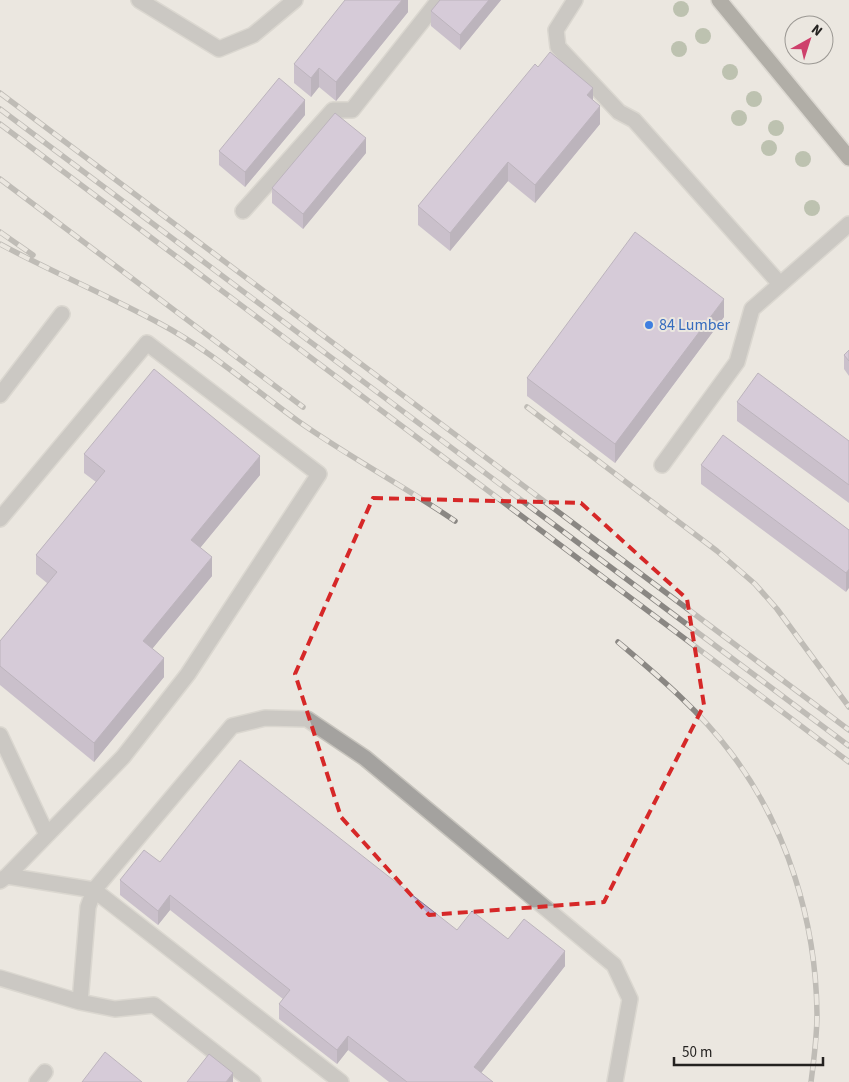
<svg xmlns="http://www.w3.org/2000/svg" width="849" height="1082" viewBox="0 0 849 1082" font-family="'Source Sans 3',sans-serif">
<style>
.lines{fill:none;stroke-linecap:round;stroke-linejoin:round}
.minor-casing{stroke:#c7c4bd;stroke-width:18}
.major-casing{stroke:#c7c4bd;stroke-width:18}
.minor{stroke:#a4a29f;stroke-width:15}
.major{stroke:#6b6862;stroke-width:15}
.rail-casing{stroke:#8a8783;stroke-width:5.5}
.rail{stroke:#ebe7e0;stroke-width:4;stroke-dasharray:11;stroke-linecap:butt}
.tree{fill:#869576}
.wall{fill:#a291b2}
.shaded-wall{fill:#847691}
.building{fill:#bca9cf;stroke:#847691}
.marked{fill:none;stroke:#d62828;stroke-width:4;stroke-dasharray:10 6;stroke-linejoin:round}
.shop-dot{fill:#3f7fe0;stroke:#ebe7e0;stroke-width:2}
.labels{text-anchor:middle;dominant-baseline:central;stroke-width:4;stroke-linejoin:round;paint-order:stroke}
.shop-label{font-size:16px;fill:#366cbe;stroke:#ebe7e0;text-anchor:start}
</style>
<rect width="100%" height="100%" fill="#ebe7e0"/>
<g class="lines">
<defs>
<path id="minor" d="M139 0 219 49 253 35 295 0
M575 0 556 30 558 47 619 112 634 120 780 284
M243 211 333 110H352L439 0
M0 395 62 314
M662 465 737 362 752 309 849 224
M0 519 147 343 319 474 188 674 123 757 7 876 0 881
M0 735 47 835
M7 876 94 890 232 726 265 718 307 719 365 758 614 965 630 999 615 1082
M0 978 80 1002 115 1009 154 1005 253 1082
M80 1002 88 907 94 890 341 1082
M37 1082 45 1072"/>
<path id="major" d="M719 0 849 158"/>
</defs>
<use href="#minor" class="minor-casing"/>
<use href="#major" class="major-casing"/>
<use href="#minor" class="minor"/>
<use href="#major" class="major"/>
<defs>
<path id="rail" d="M0 93 849 730
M0 109 849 746
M0 124 849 762
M0 179 303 407
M0 232 33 255
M0 244C52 272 107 295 159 323 210 350 252 388 298 421 349 457 404 486 455 521
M527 407 717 551 755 584 777 609 849 707
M618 642C658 676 699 710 731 753 787 827 816 921 817 1014 817 1037 814 1059 811 1082"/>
</defs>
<use href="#rail" class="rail-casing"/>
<use href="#rail" class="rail"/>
</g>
<g class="tree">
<circle cx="681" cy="9" r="8"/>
<circle cx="703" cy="36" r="8"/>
<circle cx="679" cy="49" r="8"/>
<circle cx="730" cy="72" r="8"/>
<circle cx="754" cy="99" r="8"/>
<circle cx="739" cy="118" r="8"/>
<circle cx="776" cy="128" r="8"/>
<circle cx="769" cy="148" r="8"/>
<circle cx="803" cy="159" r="8"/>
<circle cx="812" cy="208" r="8"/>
</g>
<path class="wall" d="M408 0V12L336 101 319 87 311 97 294 83V64Z
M440 0H501L460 50 431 26V11Z
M538 67 593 100 600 124 535 203 508 181 450 251 418 225V206Z
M305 115 245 187 219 165V151Z
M366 153 303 229 272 203V188Z
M724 317 615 463 527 396V378Z
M849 350V376L844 369V355Z
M737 402 849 441V503L737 421Z
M84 454 260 475 200 548 212 576 152 649 164 677 94 762 0 685V641L47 583 36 574V555L96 482 84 473Z
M701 465 849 530 846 592 701 484Z
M160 862 457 930 508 939 565 966 481 1073 493 1082H389L348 1050 337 1064 279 1019V1004L283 999 170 910 158 925 120 895V880Z"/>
<path class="shaded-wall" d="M402 0H408V12L336 101V82Z
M489 0H501L460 50V35Z
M319 68V87L311 97V78Z
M593 88V106L587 95Z
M305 100V115L245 187V172Z
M600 106V124L535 203V185Z
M366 138V153L303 229V214Z
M508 162V181L450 251V233Z
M724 299V317L615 463V444Z
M260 456V475L191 559V540Z
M212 557V576L143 660V641Z
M849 569V588L846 592V573Z
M164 658V677L94 762V743Z
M170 895V910L158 925V911Z
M565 951V966L474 1082V1067Z
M348 1036V1050L337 1064V1050Z
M233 1073V1082H226Z"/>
<path class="building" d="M345 0H402L336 82 319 68 311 78 294 64Z
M440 0H489L460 35 431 11Z
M550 52 593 88 587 95 600 106 535 185 508 162 450 233 418 206 535 64 538 67Z
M279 78 305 100 245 172 219 151Z
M335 113 366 138 303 214 272 188Z
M635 232 724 299 615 444 527 378Z
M849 350V361L844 355Z
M154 369 260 456 191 540 212 557 143 641 164 658 94 743 0 666V641L57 572 36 555 105 471 84 454Z
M758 373 849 441V485L737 402Z
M723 435 849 530V569L846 573 701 465Z
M240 760 457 930 472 911 508 939 524 919 565 951 474 1067 493 1082H407L348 1036 337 1050 279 1004 290 990 170 895 158 911 120 880 144 850 160 862Z
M105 1052 142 1082H82Z
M209 1054 233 1073 226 1082H187Z"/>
<path d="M0 0H849V1082H0ZM373 498 581 503 687 599 704 705 604 902 429 915 341 817 295 674Z" fill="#ebe7e0" fill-opacity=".55" fill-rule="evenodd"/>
<path class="marked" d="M373 498 581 503 687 599 704 705 604 902 429 915 341 817 295 674Z"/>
<circle class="shop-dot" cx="649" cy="325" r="5"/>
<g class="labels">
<g class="shop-label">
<text x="659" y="325">84 Lumber</text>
</g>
</g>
<g transform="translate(809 40) rotate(39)"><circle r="24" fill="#ebe7e0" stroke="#9b9893"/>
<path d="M0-4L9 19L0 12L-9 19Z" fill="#ce406c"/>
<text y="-8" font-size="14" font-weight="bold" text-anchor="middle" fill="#242220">N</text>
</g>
<path d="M674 1057v8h149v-8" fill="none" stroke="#242220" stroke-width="2.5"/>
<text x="682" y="1057" font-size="15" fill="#242220" stroke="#ebe7e0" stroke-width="4" paint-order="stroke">50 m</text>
</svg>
